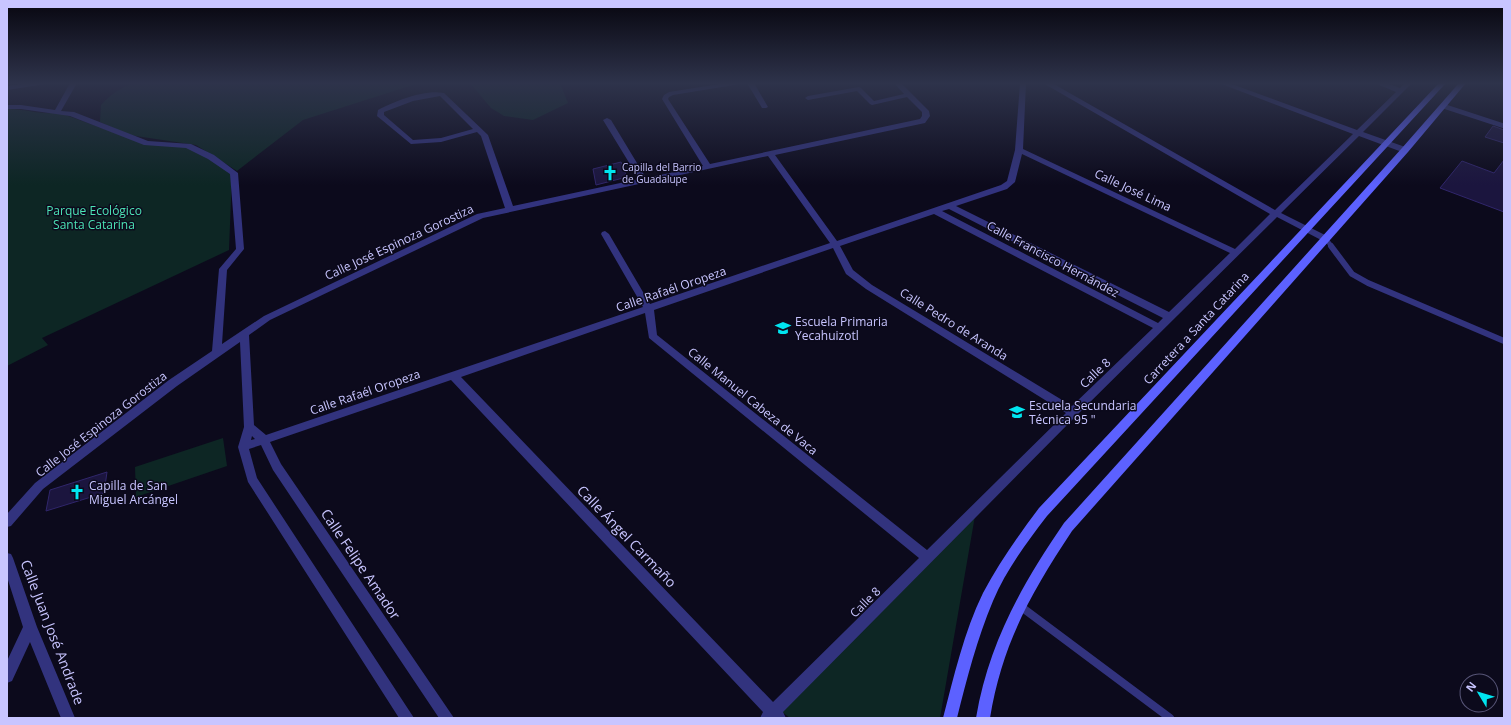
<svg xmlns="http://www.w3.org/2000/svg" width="1511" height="725" viewBox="0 0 1511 725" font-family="'Open Sans',sans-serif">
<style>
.green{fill:#0d2624}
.building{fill:#1b153e;stroke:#30266b}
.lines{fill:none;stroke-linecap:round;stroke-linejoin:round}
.lane-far2{stroke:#32337e;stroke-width:4.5}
.lane-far1{stroke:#32337e;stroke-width:6}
.lane{stroke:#32337e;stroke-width:8}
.street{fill:#32337e;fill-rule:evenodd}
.secondary{fill:#5c61ff;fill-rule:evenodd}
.labels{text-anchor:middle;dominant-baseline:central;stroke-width:3;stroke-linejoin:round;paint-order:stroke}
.far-poi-label{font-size:10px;fill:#c8c5ff;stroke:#0c0a1c;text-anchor:start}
.street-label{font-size:12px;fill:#c8c5ff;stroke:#0c0a1c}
.park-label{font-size:12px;fill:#4ce4b6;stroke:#0c0a1c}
.poi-label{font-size:12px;fill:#c8c5ff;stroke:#0c0a1c;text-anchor:start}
.near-street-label{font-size:14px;fill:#c8c5ff;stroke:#0c0a1c}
</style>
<rect width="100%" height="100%" fill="#0c0a1c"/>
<path class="green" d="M134 83H419L303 120 237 171 196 145 129 135 100 122 101 105C111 94 120 88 134 83Z
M470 83H560L568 103 533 120 504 116 491 108Z
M7 109C23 108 43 116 57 112L146 144 186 146 209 158 232 174 229 250 42 338 48 345 7 366Z
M223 438 227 466 136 497 135 467Z
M976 510 940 718H790L777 708Z"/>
<path class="building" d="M1493 126 1504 130V143L1485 137Z
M1504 160V212L1440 188 1462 161 1494 173Z
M621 162 627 177 596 185 593 169Z
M107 472 104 493 46 511 50 490Z"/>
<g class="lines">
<path class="lane-far2" d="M1443 106 1504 126
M1326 239 1332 247"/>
<path class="lane-far1" d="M1331 246 1352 274 1368 283 1504 341"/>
<path class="lane" d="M1020 606 1170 718"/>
<path class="street" d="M29 83H52L7 90V86Z
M70 83H77L61 111 74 112 148 141 191 144 214 155 238 173 244 249 227 270 222 344 264 316 477 214 505 208 481 136 477 132 441 142 411 144 377 116 378 110C395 101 425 89 444 93L488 135 513 206 639 179 603 120 607 118 611 120 646 178 703 166 662 99 664 95 669 92 726 83H746L673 95 669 97 668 99 710 164 920 119 922 116V112L907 97 872 105 870 104 857 91 808 100 805 98 808 96 859 87 861 88 874 101 904 94 894 83H901L929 111 930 116 925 123 775 155 837 241 1001 185 1007 181 1015 150 1020 83H1026L1023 149 1235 249 1270 214 1043 83H1052L1275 210 1353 134 1219 83H1229L1357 130 1396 92 1375 83H1386L1400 88 1405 83H1412L1363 132 1408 148V152H1402L1359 136 1281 213 1329 237 1330 239 1329 241H1323L1277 217 1077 415 783 712 786 718H760L763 712 451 380 270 442 281 464 454 718H439L273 470 261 445 249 449 257 478 414 718H399L248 482 238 447 244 427 240 342 177 386 43 489 11 526 7 527V514L35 483 169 380 212 351 219 269 236 249 230 174 208 159 186 148 144 145 70 116 21 109H7V105H21L55 110ZM440 96 473 129 441 138 413 140 384 115V112L413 101ZM1022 154 1230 253 1169 312 956 206 1007 189 1015 182ZM768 156 830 243 650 304 609 234 605 231 602 232 601 234 643 307 266 435 254 425 249 335 270 320 483 218ZM949 209 1163 318 1158 323 942 211ZM934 214 1153 328 1072 406 872 285 853 270 840 246ZM833 248 846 274 866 289 1066 413 927 550 657 335 654 310ZM645 313 649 338 919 558 773 702 461 377ZM252 436 255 439 251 440Z
M747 83H754L768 107 766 108H762Z
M7 553 11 554 13 558 37 627 75 718H61L30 642 12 681 7 683V661L23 627 7 577Z"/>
<path class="secondary" d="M1439 83H1446L1047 516C1027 542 1006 570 993 601 977 639 967 678 957 718H943C954 676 964 632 983 593 999 563 1018 536 1039 508Z
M1459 83H1466L1408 152 1072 531C1031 593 1002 644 990 718H976C989 643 1021 586 1064 523L1402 148Z"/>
</g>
<linearGradient id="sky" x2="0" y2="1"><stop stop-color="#07060f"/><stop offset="0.45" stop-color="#2e334b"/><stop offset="1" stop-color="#2e334b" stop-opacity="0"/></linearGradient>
<rect width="1511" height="185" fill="url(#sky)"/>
<defs>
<symbol id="church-bare" viewBox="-9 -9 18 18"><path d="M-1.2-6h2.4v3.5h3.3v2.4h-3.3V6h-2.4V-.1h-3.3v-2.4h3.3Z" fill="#00e5f0" stroke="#0c0a1c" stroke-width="2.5" paint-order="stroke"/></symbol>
<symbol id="school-bare" viewBox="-9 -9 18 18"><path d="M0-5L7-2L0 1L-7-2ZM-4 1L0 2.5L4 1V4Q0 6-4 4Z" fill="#00e5f0" stroke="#0c0a1c" stroke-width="2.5" paint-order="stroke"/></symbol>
</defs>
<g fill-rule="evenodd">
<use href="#church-bare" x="599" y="162" width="22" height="22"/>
<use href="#school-bare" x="772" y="317" width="22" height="22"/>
<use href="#school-bare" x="1006" y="401" width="22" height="22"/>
<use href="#church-bare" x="66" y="481" width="22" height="22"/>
</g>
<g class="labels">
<g class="far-poi-label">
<text x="622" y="167">Capilla del Barrio<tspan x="622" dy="12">de Guadalupe</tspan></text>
</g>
<g class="street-label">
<text transform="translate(1133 190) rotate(25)">Calle José Lima</text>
<text transform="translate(399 242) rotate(-25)">Calle José Espinoza Gorostiza</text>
<text transform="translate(1053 259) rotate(28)">Calle Francisco Hernández</text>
<text transform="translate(671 289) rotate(-19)">Calle Rafaél Oropeza</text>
<text transform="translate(954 324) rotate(32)">Calle Pedro de Aranda</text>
<text transform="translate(1196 328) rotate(-47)">Carretera a Santa Catarina</text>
<text transform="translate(1095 373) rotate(-44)">Calle 8</text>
<text transform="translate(365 392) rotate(-19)">Calle Rafaél Oropeza</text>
<text transform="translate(753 401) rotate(39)">Calle Manuel Cabeza de Vaca</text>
<text transform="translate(101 424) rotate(-38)">Calle José Espinoza Gorostiza</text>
<text transform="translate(865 602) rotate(-45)">Calle 8</text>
</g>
<g class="park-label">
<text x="94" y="210">Parque Ecológico<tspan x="94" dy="14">Santa Catarina</tspan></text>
</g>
<g class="poi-label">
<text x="795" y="321">Escuela Primaria<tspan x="795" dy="14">Yecahuizotl</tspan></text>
<text x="1029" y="405">Escuela Secundaria<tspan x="1029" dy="14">Técnica 95 "</tspan></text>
<text x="89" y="485">Capilla de San<tspan x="89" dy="14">Miguel Arcángel</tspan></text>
</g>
<g class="near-street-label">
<text transform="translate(627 536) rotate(46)">Calle Ángel Carmaño</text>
<text transform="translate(361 564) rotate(56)">Calle Felipe Amador</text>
<text transform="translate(53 632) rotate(69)">Calle Juan José Andrade</text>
</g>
</g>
<rect width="1511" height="725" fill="none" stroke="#c8c5ff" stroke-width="16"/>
<g transform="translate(1479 693) rotate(308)"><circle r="19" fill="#0c0a1c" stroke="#575577"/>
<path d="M0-3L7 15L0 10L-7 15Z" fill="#00e5f0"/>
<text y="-6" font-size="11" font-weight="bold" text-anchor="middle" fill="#c8c5ff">N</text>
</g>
</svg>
